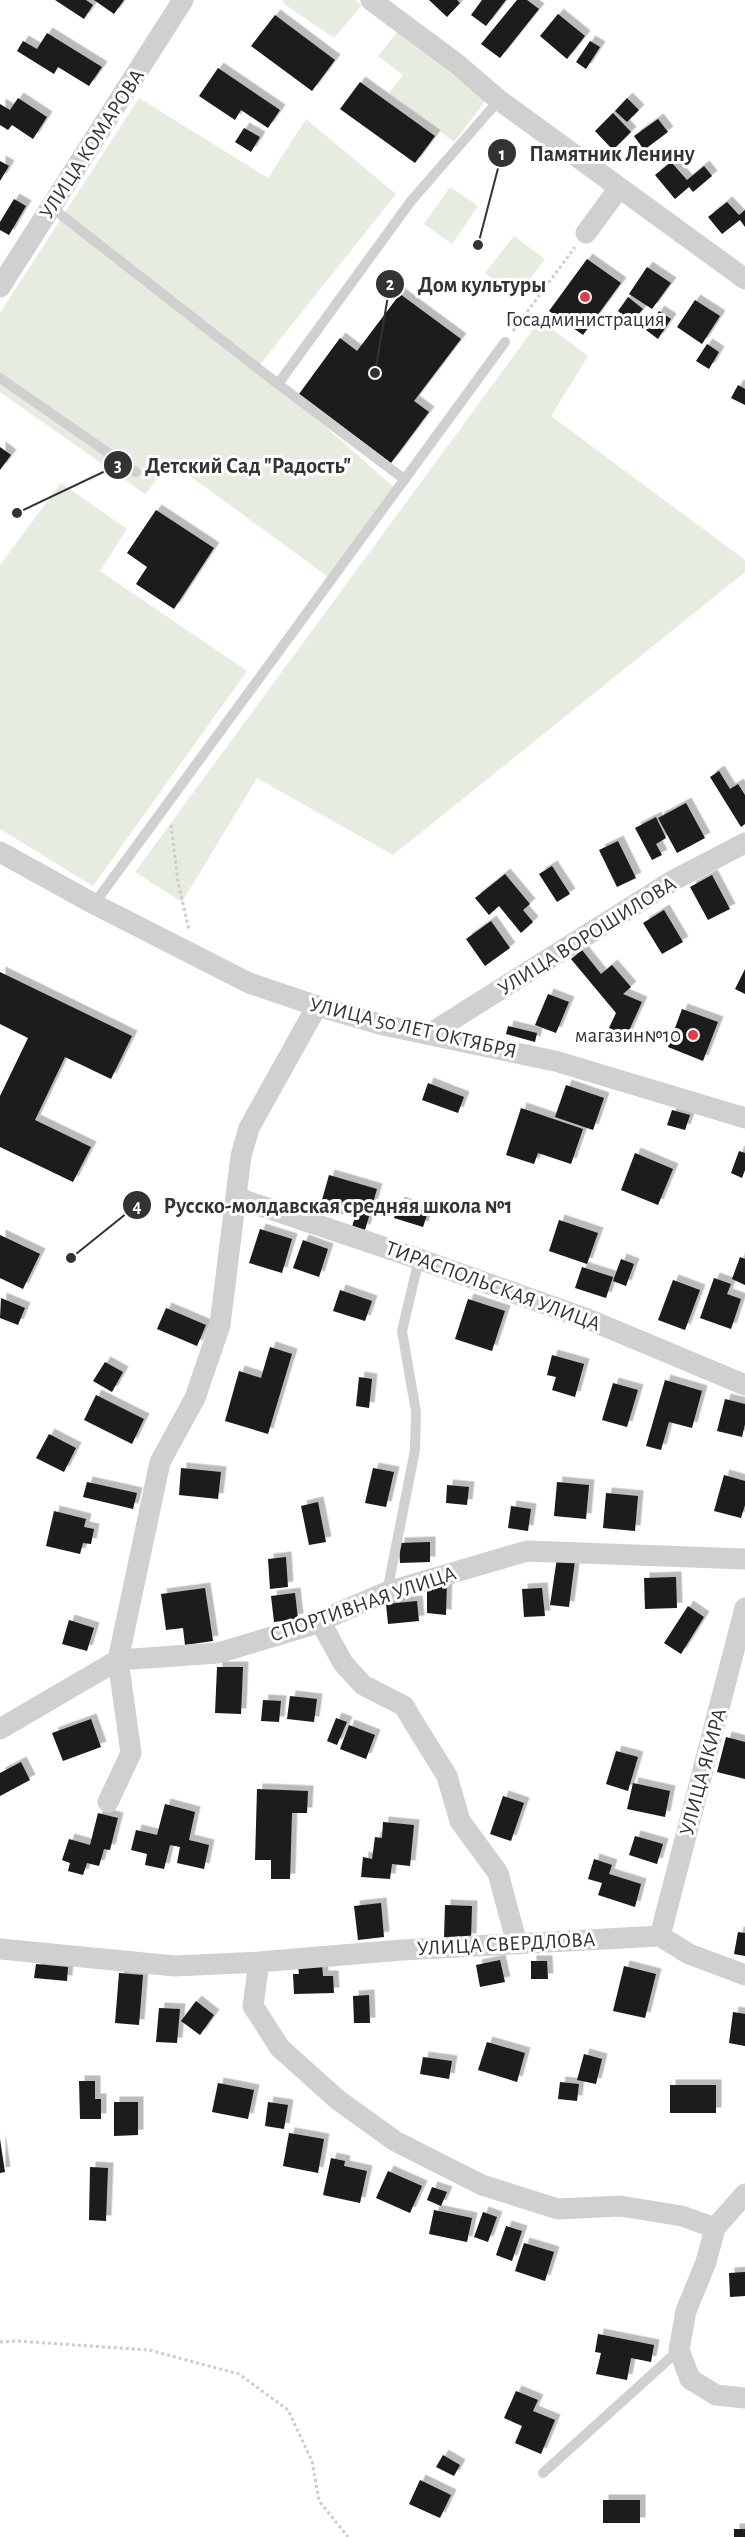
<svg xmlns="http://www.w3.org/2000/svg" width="745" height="2537" viewBox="0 0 745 2537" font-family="'Alegreya Sans',sans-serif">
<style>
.green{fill:#e6ecdf}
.building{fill:#1a1a1a;filter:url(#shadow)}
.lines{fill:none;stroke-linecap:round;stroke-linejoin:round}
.path{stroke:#cdcdcd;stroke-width:3;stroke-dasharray:3 3;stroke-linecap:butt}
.lane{stroke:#d0d0d0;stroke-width:10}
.street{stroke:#d0d0d0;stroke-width:21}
.poi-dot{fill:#e63946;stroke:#fff;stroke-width:2}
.labels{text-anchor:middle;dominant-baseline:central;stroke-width:6;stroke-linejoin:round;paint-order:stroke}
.street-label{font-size:21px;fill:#333;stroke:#fff}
.poi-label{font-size:21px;fill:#333;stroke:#fff}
.leader{fill:none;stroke:#333;stroke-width:2}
.callout-dot{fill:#333;stroke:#fff;stroke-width:2}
.mark-label{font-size:18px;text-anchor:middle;font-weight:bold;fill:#fff}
.callout-label{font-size:22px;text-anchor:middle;font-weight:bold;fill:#333;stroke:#fff;stroke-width:6;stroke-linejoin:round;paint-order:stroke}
</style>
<defs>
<filter id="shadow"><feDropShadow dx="5.5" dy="-5.5" stdDeviation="0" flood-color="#0004"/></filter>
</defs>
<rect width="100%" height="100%" fill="#fff"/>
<path class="green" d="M283 0H355L362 5 334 38 284 4Z
M397 32 486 100 454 142 389 93 403 75 378 56Z
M139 98 268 178 306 119 396 194 258 367 396 489 331 579 171 462 145 494 0 392V313Z
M450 187 478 206 452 244 424 224Z
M514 236 545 259 516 297 485 273Z
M540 320 588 356 551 416 745 560V572L393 855 257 778 182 902 135 872Z
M61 483 127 529 100 571 247 671 93 886 0 829V565Z"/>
<path class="building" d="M55 0H86L93 5 84 19Z
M94 0H124L114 14Z
M429 0H457L460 3 447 17Z
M482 0H506L486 26 471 15Z
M517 0H527L539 9 500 58 481 44Z
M558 14 585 36 567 59 540 36Z
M275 15 335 60 312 91 251 46Z
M47 33 102 67 89 86 58 67 54 74 17 51 23 41 37 49Z
M590 41 600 47 586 69 576 62Z
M218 68 280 110 268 128 241 110 235 120 199 96Z
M360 82 435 136 415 163 340 109Z
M18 98 47 117 33 139 12 125 8 130 0 125V104L10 110Z
M627 98 639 110 627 122 615 111Z
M613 113 631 132 613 150 595 131Z
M658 119 668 132 644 150 634 136Z
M244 128 260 137 251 152 235 142Z
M0 161 9 166 0 181Z
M671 162 687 180 704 166 712 176 693 192 689 187 675 199 655 175Z
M14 199 26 206 9 235 0 230V222Z
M727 202 739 215 745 210V227L740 220 722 234 708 217Z
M587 259 621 283 583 335 549 311Z
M647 267 671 283 652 309 629 294Z
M400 294 461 339 414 401 429 412 391 463 299 394 340 338 357 351Z
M628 297 643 309 632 322 618 311Z
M695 300 720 316 702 344 677 327Z
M659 311 671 319 658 339 646 330Z
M707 344 719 352 709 369 696 361Z
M738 385 745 389V405L731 398Z
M0 447 11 455 0 470Z
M156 510 214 548 174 609 136 584 147 567 127 553Z
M719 771 730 789 738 784 745 795V824L741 827 710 777Z
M686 803 705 838 677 853 658 818Z
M656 817 666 838 656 844 662 855 652 860 635 828Z
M618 841 636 878 617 887 599 850Z
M552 866 570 894 557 902 539 874Z
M505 874 530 904 523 910 533 922 521 933 499 906 489 915 475 898Z
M712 875 730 909 708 920 690 887Z
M664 910 683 942 662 954 643 923Z
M491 921 510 948 485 966 466 939Z
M582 950 601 974 612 965 631 987 623 994 642 1002 627 1035 609 1028 616 1013 571 959Z
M745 969V994L735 989Z
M0 972 132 1036 111 1079 65 1057 35 1120 91 1147 73 1182 0 1147V1096L28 1038 0 1024Z
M548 994 569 1002 556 1033 535 1025Z
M682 1009 718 1022 703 1061 668 1047Z
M508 1026 537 1033 535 1042 506 1034Z
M428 1083 464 1097 458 1113 422 1100Z
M566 1085 604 1098 593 1130 555 1117Z
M521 1108 583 1129 571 1164 538 1153 534 1164 506 1155Z
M672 1110 690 1115 685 1130 667 1125Z
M739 1151 745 1153V1170L742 1178 731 1173Z
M635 1153 673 1169 658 1205 621 1190Z
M329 1175 377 1189 365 1230 352 1227 355 1217 320 1207Z
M399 1202 428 1212 423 1227 394 1218Z
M559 1220 598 1233 587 1264 549 1251Z
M260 1229 292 1239 282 1273 249 1263Z
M0 1235 40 1254 23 1289 0 1278Z
M303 1240 328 1249 319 1277 293 1268Z
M740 1257 745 1259V1285L732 1279Z
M621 1259 634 1264 626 1286 613 1281Z
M582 1267 613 1277 606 1298 575 1288Z
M714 1278 731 1284 727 1294 741 1299 731 1329 700 1318Z
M673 1280 700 1290 685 1330 658 1320Z
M340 1290 372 1301 365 1321 333 1311Z
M1 1298 25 1308 18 1325 0 1318Z
M468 1299 505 1311 492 1351 455 1339Z
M166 1308 206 1325 197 1346 157 1329Z
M270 1347 292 1354 268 1434 225 1421 239 1371 261 1378Z
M552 1355 584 1364 575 1397 552 1390 556 1377 547 1375Z
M105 1362 123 1372 112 1392 93 1381Z
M359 1377 372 1379 369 1408 356 1406Z
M665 1380 702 1391 692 1428 669 1422 661 1450 646 1446Z
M613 1383 638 1390 627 1427 602 1420Z
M96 1395 144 1419 132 1444 84 1420Z
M725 1399 745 1404V1424L742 1437 717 1431Z
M49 1434 76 1448 64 1472 36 1458Z
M181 1468 221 1472 218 1499 179 1495Z
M373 1468 394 1472 386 1507 365 1503Z
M724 1475 745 1481V1505L741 1518 714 1511Z
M87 1482 137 1493 133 1509 83 1497Z
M557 1482 589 1485 586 1519 554 1516Z
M447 1485 469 1487 467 1505 446 1503Z
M606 1493 638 1496 635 1531 603 1528Z
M318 1502 326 1542 309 1545 301 1506Z
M511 1506 531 1509 528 1531 508 1528Z
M54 1511 86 1519 84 1527 94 1529 91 1544 83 1543 80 1554 46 1546Z
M430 1542V1562L400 1563 399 1543Z
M286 1557 288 1587 270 1589 268 1559Z
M557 1558 575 1560 569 1607 550 1605Z
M676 1577 677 1608 645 1609 644 1578Z
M447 1581 446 1615 427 1613V1584Z
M205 1588 213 1641 185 1645 183 1628 166 1630 161 1594Z
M542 1588 545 1616 524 1617 522 1589Z
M295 1593 298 1619 274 1622 271 1596Z
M417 1601 419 1621 388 1624 386 1604Z
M688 1606 704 1617 681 1654 664 1643Z
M69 1620 94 1628 87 1651 62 1644Z
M217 1667H243L241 1714 215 1713Z
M290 1696 317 1699 314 1722 287 1719Z
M263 1700 281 1701 279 1722 261 1721Z
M336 1718 347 1722 337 1745 327 1741Z
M91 1719 101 1747 63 1761 52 1733Z
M349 1725 375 1735 366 1759 340 1749Z
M726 1737 745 1742V1779L717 1772Z
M616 1751 638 1757 628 1791 606 1784Z
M21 1762 30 1780 0 1796V1773Z
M633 1783 670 1791 665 1817 627 1809Z
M257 1789 308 1791 307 1813H292L290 1879H271V1860H255Z
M503 1796 524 1803 511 1841 490 1834Z
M165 1804 195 1812 189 1840 209 1845 204 1869 177 1863 180 1847 170 1845 164 1869 145 1865 147 1854 131 1850 136 1830 157 1835Z
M98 1813 118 1818 110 1850 104 1849 99 1866 87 1863 83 1875 68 1871 70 1863 62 1860 69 1839 90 1845Z
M383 1822 414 1825 410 1866 392 1864 390 1879 361 1877 363 1857 372 1859 375 1837 382 1838Z
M635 1836 663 1844 657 1864 629 1855Z
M594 1859 612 1865 609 1874 641 1884 635 1907 598 1895 602 1883 588 1879Z
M381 1903 384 1937 358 1940 354 1906Z
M445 1905 472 1906 471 1939 444 1938Z
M738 1932 745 1933V1956L734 1954Z
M500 1960 505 1982 480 1987 476 1965Z
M531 1961H547L548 1979H531Z
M36 1964 68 1967 67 1981 34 1978Z
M298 1964H322L323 1976H333L334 1993 294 1994 293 1974H299Z
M624 1966 656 1974 645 2018 613 2011Z
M119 1973 143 1975 139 2025 115 2023Z
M369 1995 370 2023H354L353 1996Z
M196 2001 214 2015 200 2035 181 2021Z
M159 2008 180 2009 177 2043 156 2042Z
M733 2012 745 2014V2046L729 2043Z
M487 2042 525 2053 517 2082 478 2070Z
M584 2054 602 2059 596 2084 577 2080Z
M423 2057 452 2061 449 2079 420 2074Z
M79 2081H95V2099H101V2119H80Z
M560 2082 579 2084 577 2101 558 2099Z
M218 2083 254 2090 248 2119 212 2112Z
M670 2085H716V2113H670Z
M114 2102H138V2135L114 2136Z
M268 2102 288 2105 284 2129 265 2126Z
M289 2133 324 2139 318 2173 283 2166Z
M0 2139 5 2172 0 2173Z
M331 2158 345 2161 344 2166 367 2171 360 2203 323 2195Z
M90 2167 108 2168 106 2221 89 2220Z
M388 2171 422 2186 410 2213 376 2198Z
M432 2187 447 2192 441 2206 427 2200Z
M434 2210 472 2218 467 2242 429 2234Z
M483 2212 497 2217 488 2242 474 2237Z
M506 2226 522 2231 512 2261 496 2255Z
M524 2243 554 2252 545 2281 515 2271Z
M745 2272V2296L730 2297 729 2273Z
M598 2334 654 2345 651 2362 631 2358 627 2380 596 2374 601 2353 595 2352Z
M516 2391 538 2400 533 2411 555 2420 541 2454 515 2443 522 2426 504 2418Z
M443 2455 460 2465 454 2476 436 2467Z
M420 2480 451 2495 440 2518 409 2504Z
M603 2500H640V2523H603Z
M734 2529H745V2537H734Z"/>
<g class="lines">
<path class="path" d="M513 331 575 247
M171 825 178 882 189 930
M0 2342 17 2341 149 2350 239 2374 288 2410 312 2461 319 2501 348 2537"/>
<path class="lane" d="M51 207 278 384
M0 378 136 472
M404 479 278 384 411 201 499 100
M94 904 505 342
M387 1592 415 1450 416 1412 402 1331 419 1259
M543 2473 679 2350"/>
<path class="street" d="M371 0 457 64 499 100 745 279
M586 233 619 188
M0 287 183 0
M0 852 94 904 249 983 317 1006 383 1025 555 1061 745 1118
M431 1033 674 880 745 843
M237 1198 419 1259 590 1320 745 1385
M320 1621 343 1663 363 1685 404 1706 414 1723 447 1776 460 1821 498 1873 517 1944
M0 1729 118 1660 218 1653 308 1626 387 1592 527 1551 745 1559
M108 1802 131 1753 118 1660 160 1462 195 1398 220 1325 241 1156 249 1128 317 1006
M660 1936 745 1608
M0 1949 175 1966 259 1962 402 1950 660 1936 689 1954 745 1975
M259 1962 253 2006 280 2048 338 2100 395 2141 482 2185 558 2209 620 2206 682 2216 715 2228
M745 2194 715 2228 706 2262 686 2311 679 2350 690 2379 716 2395 745 2398"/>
</g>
<g class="poi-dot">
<circle cx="585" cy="297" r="6"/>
<circle cx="693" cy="1035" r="6"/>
</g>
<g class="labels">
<g class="street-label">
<text transform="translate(92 144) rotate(-57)">УЛИЦА КОМАРОВА</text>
<text transform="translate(587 936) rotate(-32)">УЛИЦА ВОРОШИЛОВА</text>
<text transform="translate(413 1028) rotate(13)">УЛИЦА 50 ЛЕТ ОКТЯБРЯ</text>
<text transform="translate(493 1286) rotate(20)">ТИРАСПОЛЬСКАЯ УЛИЦА</text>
<text transform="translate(363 1604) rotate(-19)">СПОРТИВНАЯ УЛИЦА</text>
<text transform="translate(703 1772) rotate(-75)">УЛИЦА ЯКИРА</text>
<text transform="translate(506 1944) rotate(-3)">УЛИЦА СВЕРДЛОВА</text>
</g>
<g class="poi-label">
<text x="585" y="319">Госадминистрация</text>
<text x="681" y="1035" text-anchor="end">магазин№10</text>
</g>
</g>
<path class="leader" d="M478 245L502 153M375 373L390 284M17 513L118 465M71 1258L137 1205"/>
<g class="callout-dot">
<circle cx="478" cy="245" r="6"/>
<circle cx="375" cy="373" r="6"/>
<circle cx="17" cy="513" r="6"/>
<circle cx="71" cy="1258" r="6"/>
<circle cx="502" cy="153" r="15"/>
<circle cx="390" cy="284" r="15"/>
<circle cx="118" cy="465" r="15"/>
<circle cx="137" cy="1205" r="15"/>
</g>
<g class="mark-label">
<text x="502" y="160">1</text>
<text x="390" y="290">2</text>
<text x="118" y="471">3</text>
<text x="137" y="1212">4</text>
</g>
<g class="callout-label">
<text x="612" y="161">Памятник Ленину</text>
<text x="482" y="292">Дом культуры</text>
<text x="248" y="473">Детский Сад "Радость"</text>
<text x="338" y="1213">Русско-молдавская средняя школа №1</text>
</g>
</svg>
